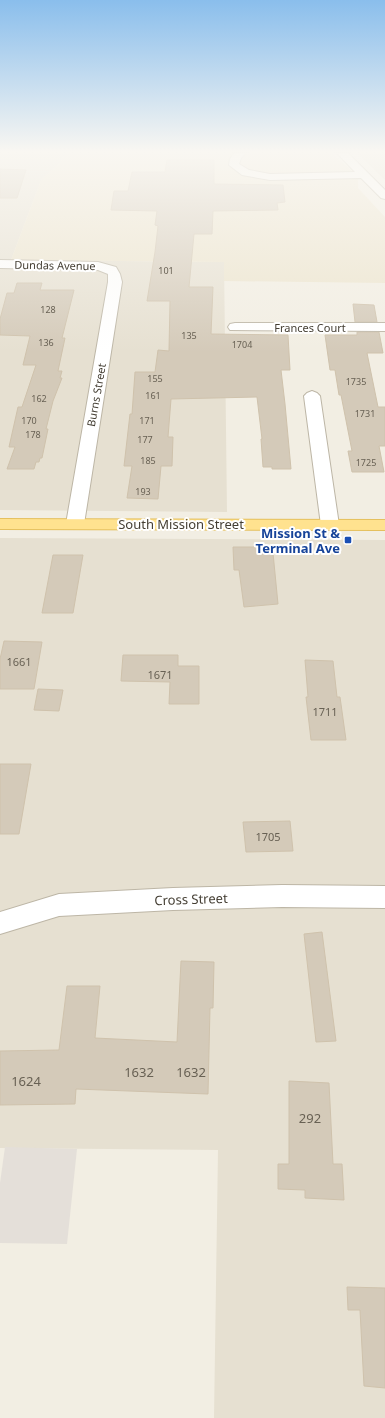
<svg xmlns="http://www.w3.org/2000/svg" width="385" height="1418" viewBox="0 0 385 1418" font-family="'Noto Sans',sans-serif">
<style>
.residential{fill:#e6e0d1}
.industrial{fill:#e4dfd9}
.education{fill:#ece4cd}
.building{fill:#d4cab9;stroke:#cfc2ac}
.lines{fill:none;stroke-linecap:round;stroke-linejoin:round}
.minor-casing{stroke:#bdb6a6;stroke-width:2}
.major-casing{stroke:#e5c05e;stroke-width:2}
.minor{fill:#fff;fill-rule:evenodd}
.major{fill:#ffe28f;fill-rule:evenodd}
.transit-dot{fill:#1a4fb4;stroke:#fff;stroke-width:1.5}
.labels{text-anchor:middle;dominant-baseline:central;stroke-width:4;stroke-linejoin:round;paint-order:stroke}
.far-number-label{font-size:9px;fill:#686154}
.far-street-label{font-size:11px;fill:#443e33;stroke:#fff}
.number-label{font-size:11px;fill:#686154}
.street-label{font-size:13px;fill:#443e33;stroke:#fff}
.transit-label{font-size:13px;font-weight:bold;fill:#164399;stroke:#fff;text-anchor:end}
.near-number-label{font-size:13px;fill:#686154}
</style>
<rect width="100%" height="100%" fill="#f2eee3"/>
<path class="residential" d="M0 153H66L59 164 41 180 11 260 224 262 227 512 0 510Z
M357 153H385V180Z
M0 538 385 540V1418H214L218 1150 0 1148Z"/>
<path class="industrial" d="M5 1147 77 1149 67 1244 0 1243V1183Z"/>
<path class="education" d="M66 153H331L358 176V188L385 217V283L224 281V262L11 260 41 180 59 164Z"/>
<path class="building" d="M167 160H214V184L283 185 285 202 277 203 278 210 213 211 212 234H194L189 287H213L211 334 288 335 290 370H281L285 404 291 469H272V467H263L261 439H262L257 397 171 399 168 437H173L172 466H161L158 499 127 498 132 466H124L130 414H132L135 372H155L158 350 169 351 170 301H147L155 252 158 226 155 225 157 211 111 210 114 191H128L132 172H165Z
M0 169 26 170 17 198H0Z
M17 283H42L40 290H74L62 338H65L58 371H62L60 378H62L53 401 46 429H48L42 458H40L39 462H36L34 469H7L15 447H9L18 407H22L36 365H23L30 336 0 335V319L7 293H14Z
M353 304 374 305 377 322H355Z
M357 332H379L383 353H367L378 407H385V446H379L384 472H352L348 451H352L341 395H339L335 370H330L325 335H357Z
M233 547H263V553H273L278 604 244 607 239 570H234Z
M53 555H83L73 613H42Z
M4 641 42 642 34 689H0V659Z
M123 655H178V666H199V704H169L170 682 121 681Z
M305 660 333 661 337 697H340L346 740H311L306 697H308Z
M38 689 63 690 59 711 34 710Z
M0 764H31L19 834H0Z
M290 821 293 851 246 852 243 822Z
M322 932 336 1041 316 1042 304 934Z
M181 961 214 962 213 1008H210L208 1094 76 1089 75 1104 0 1105V1051L59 1050 67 986H100L95 1038 177 1042Z
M289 1081 329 1083 333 1164H342L344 1200 305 1198V1190L278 1189V1164H289Z
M347 1287 385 1288V1388L364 1386 360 1310H348Z"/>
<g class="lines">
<defs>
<path id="minor" d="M234 153H246L241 158 239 164 249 170 270 174 355 172 337 153H348L385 190V199L381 198 361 178 270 180 242 175 229 165 230 159Z
M0 260 98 262 116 267 120 274 122 282 84 524 81 528 75 529 69 528 66 524 108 282V274L98 270 0 268Z
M235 323H385V331L230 330 228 327 230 324Z
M312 391 317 393 320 396 339 525 336 529 330 530 324 529 321 525 304 396 307 393Z
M282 885 385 886V908L282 907 173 910 59 916 0 934V912L59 894 173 888Z"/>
<path id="major" d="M0 519 385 520V530L0 529Z"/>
</defs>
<use href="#minor" class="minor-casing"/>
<use href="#major" class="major-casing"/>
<use href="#minor" class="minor"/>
<use href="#major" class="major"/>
</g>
<linearGradient id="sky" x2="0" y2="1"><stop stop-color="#8abeec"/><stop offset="0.43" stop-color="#f9f7f2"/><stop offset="1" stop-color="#f9f7f2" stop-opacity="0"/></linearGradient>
<rect width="385" height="352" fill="url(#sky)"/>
<rect class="transit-dot" x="344" y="536" width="8" height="8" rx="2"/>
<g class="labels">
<g class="far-number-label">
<text x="166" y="270">101</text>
<text x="48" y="309">128</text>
<text x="189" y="335">135</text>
<text x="46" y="342">136</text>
<text x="242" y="344">1704</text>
<text x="155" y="378">155</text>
<text x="356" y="381">1735</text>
<text x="153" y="395">161</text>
<text x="39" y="398">162</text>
<text x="365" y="413">1731</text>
<text x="29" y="420">170</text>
<text x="147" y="420">171</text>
<text x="33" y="434">178</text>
<text x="145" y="439">177</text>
<text x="148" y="460">185</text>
<text x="366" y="462">1725</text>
<text x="143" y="491">193</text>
</g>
<g class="far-street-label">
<text transform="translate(55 265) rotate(1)">Dundas Avenue</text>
<text x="310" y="327">Frances Court</text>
<text transform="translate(96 395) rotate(-80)">Burns Street</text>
</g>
<g class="number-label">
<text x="19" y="661">1661</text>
<text x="160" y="674">1671</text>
<text x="325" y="711">1711</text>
<text x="268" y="836">1705</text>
</g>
<g class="street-label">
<text x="181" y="524">South Mission Street</text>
<text transform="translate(191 899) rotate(-2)">Cross Street</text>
</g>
<g class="transit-label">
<text x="340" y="533">Mission St &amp;<tspan x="340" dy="15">Terminal Ave</tspan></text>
</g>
<g class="near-number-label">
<text x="139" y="1072">1632</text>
<text x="191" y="1072">1632</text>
<text x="26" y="1081">1624</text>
<text x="310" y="1118">292</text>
</g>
</g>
</svg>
